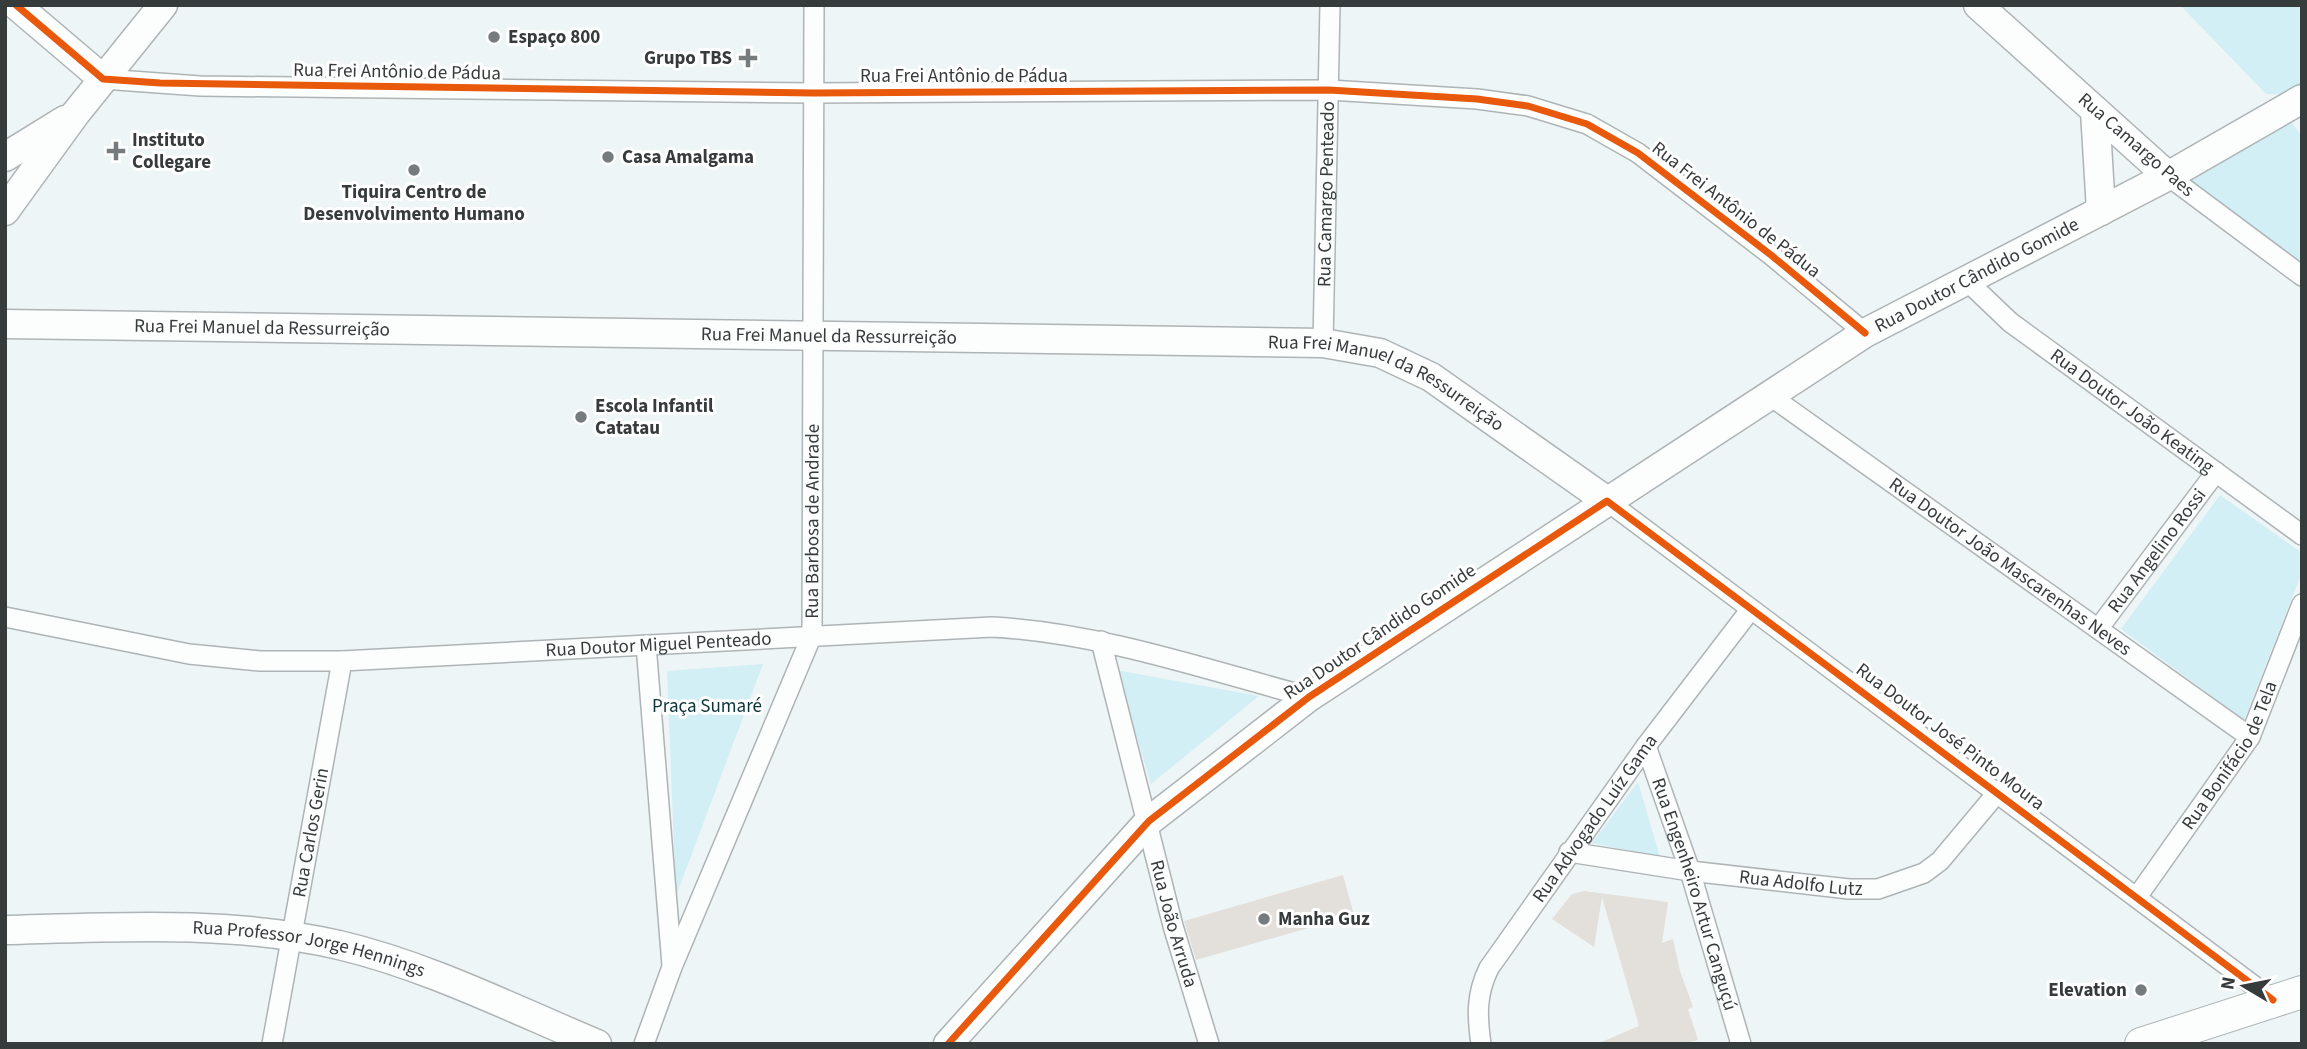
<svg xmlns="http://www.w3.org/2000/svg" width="2307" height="1049" viewBox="0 0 2307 1049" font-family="'Source Sans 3',sans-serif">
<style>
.green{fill:#d1eff4}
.building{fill:#e3dfda}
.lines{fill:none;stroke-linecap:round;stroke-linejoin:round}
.street-casing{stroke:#aeb4b5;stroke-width:22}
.secondary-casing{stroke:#aeb4b5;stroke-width:31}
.primary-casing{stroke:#aeb4b5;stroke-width:34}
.street{stroke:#fcfefe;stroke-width:19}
.secondary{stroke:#fcfefe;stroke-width:28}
.primary{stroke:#fcfefe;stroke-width:32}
.cycleway-casing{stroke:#fff;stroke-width:11}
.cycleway{stroke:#e8590c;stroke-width:7}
.poi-dot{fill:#767c7d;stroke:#fff;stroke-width:2.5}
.labels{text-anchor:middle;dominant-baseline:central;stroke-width:6;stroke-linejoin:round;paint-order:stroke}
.poi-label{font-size:19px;font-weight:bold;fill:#363b3c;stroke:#fff;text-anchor:start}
.street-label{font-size:19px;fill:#363b3c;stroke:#fff}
.park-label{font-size:19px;fill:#0c3439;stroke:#fff}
</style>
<rect width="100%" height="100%" fill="#eef5f6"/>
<path class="green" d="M2180 5H2302V95L2266 94Z
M2290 120 2302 137V262L2179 173Z
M2220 495 2302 553V572L2244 720 2121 629Z
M763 664 676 896 667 671Z
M1116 670 1259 696 1151 784Z
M1638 782 1660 857 1592 843Z"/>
<path class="building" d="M1343 875 1354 915 1196 960 1184 921Z
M1584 891 1668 902 1662 943 1673 939 1680 971 1693 1007 1688 1009 1698 1040 1682 1044H1597L1639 1026 1602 897 1594 947 1552 919 1572 894Z"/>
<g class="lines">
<defs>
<g id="street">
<path d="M103 79 200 86 813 93 1329 90 1477 99 1528 106 1587 124 1638 153 1771 255 1865 333"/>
<path d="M2168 176 2302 276"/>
<path id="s1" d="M1966 280 2010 322 2302 535"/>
<path id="s2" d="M1323 343 1330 5"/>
<path id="s3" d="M1769 395 2250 737"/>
<path d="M1607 501 2273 1000"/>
<path id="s4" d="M5 617 189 654 260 661H342L992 627C1101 633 1204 669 1309 697"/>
<path id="s5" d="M2098 629 2216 472"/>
<path id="s6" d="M1101 641 1173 926 1209 1044"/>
<path d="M646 645 672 965"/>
<path id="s7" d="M1646 746 1690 871 1741 1044"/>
<path id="s8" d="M1569 852 1690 871 1849 889H1878L1924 873 1940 861 1997 793"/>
<path id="s9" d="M2137 897 2250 737 2302 604"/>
<path id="s10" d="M272 1044 342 661"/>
<path id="s11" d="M644 1044 672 967 812 635 814 5"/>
<path id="s12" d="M1481 1044C1477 1016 1476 994 1489 968L1646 746 1751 609"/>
</g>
<g id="secondary">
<path d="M16 5 103 79"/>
<path d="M1978 5 2168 176"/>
<path d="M2095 111 2101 211"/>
<path d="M5 157 65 120"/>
<path d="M5 211 76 113 163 5"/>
<path id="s13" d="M5 324 1323 343 1380 353 1431 377 1607 501"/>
<path id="s14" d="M5 930C116 927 230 920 339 945 428 966 513 1009 597 1044"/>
<path id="s15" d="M948 1044 1149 821 1309 697 1865 333 2168 176 2302 99"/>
</g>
<path id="primary" d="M2141 1044 2302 992"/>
</defs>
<use href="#street" class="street-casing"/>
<use href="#secondary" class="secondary-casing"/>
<use href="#primary" class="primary-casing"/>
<use href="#street" class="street"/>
<use href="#secondary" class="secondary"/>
<use href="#primary" class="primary"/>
<defs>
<path id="cycleway" d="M16 5 103 79 160 83 813 93 1329 90 1477 99 1528 106 1587 124 1638 153 1771 255 1865 333
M948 1044 1149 821 1309 697 1607 501 2273 1000"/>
</defs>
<use href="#cycleway" class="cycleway-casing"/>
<use href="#cycleway" class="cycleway"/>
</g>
<g class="poi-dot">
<circle cx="494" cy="37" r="7"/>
<path d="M744.5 47.5h7v7h7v7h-7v7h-7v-7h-7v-7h7z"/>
<path d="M112.5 140.5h7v7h7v7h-7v7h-7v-7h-7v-7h7z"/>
<circle cx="608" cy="157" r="7"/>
<circle cx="414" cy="170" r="7"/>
<circle cx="581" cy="417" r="7"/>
<circle cx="1264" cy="919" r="7"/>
<circle cx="2141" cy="990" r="7"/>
</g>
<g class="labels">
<g class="poi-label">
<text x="508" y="37">Espaço 800</text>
<text x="732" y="58" text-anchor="end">Grupo TBS</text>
<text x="132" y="140">Instituto<tspan x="132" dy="22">Collegare</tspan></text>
<text x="622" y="157">Casa Amalgama</text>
<text x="414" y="192" text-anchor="middle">Tiquira Centro de<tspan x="414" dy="22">Desenvolvimento Humano</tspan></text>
<text x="595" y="406">Escola Infantil<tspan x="595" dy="22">Catatau</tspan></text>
<text x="1278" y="919">Manha Guz</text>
<text x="2127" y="990" text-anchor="end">Elevation</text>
</g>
<g class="street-label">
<text transform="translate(397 72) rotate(1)">Rua Frei Antônio de Pádua</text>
<text x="964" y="76">Rua Frei Antônio de Pádua</text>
<text transform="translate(2136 145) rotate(41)">Rua Camargo Paes</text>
<text stroke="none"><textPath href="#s2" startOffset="149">Rua Camargo Penteado</textPath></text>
<text transform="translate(1736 210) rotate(38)">Rua Frei Antônio de Pádua</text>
<text stroke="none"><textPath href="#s15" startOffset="1293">Rua Doutor Cândido Gomide</textPath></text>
<text stroke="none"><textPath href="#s13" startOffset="257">Rua Frei Manuel da Ressurreição</textPath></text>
<text stroke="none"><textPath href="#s13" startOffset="824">Rua Frei Manuel da Ressurreição</textPath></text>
<text stroke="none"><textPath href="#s13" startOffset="1391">Rua Frei Manuel da Ressurreição</textPath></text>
<text stroke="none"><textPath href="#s1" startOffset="212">Rua Doutor João Keating</textPath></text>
<text stroke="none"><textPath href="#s11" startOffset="556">Rua Barbosa de Andrade</textPath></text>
<text stroke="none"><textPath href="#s5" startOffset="98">Rua Angelino Rossi</textPath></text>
<text stroke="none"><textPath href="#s3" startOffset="296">Rua Doutor João Mascarenhas Neves</textPath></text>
<text transform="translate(1380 632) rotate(-34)">Rua Doutor Cândido Gomide</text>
<text stroke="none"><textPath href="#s4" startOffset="658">Rua Doutor Miguel Penteado</textPath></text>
<text transform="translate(1950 737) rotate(37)">Rua Doutor José Pinto Moura</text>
<text stroke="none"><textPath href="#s9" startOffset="170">Rua Bonifácio de Tela</textPath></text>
<text stroke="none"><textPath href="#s12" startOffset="261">Rua Advogado Luíz Gama</textPath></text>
<text stroke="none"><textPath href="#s10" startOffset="215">Rua Carlos Gerin</textPath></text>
<text stroke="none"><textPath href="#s8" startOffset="234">Rua Adolfo Lutz</textPath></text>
<text stroke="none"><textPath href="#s7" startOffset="156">Rua Engenheiro Artur Canguçú</textPath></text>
<text stroke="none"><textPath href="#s6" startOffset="292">Rua João Arruda</textPath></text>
<text stroke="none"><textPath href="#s14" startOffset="306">Rua Professor Jorge Hennings</textPath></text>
</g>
<g class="park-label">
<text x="707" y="706">Praça Sumaré</text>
</g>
</g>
<rect width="2307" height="1049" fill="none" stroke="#363b3c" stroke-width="14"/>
<g transform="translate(2244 986) rotate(280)" stroke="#ffffff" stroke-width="5" paint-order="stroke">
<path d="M0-5L12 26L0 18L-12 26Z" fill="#363b3c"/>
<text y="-10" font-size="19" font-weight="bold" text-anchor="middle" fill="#363b3c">N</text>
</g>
</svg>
